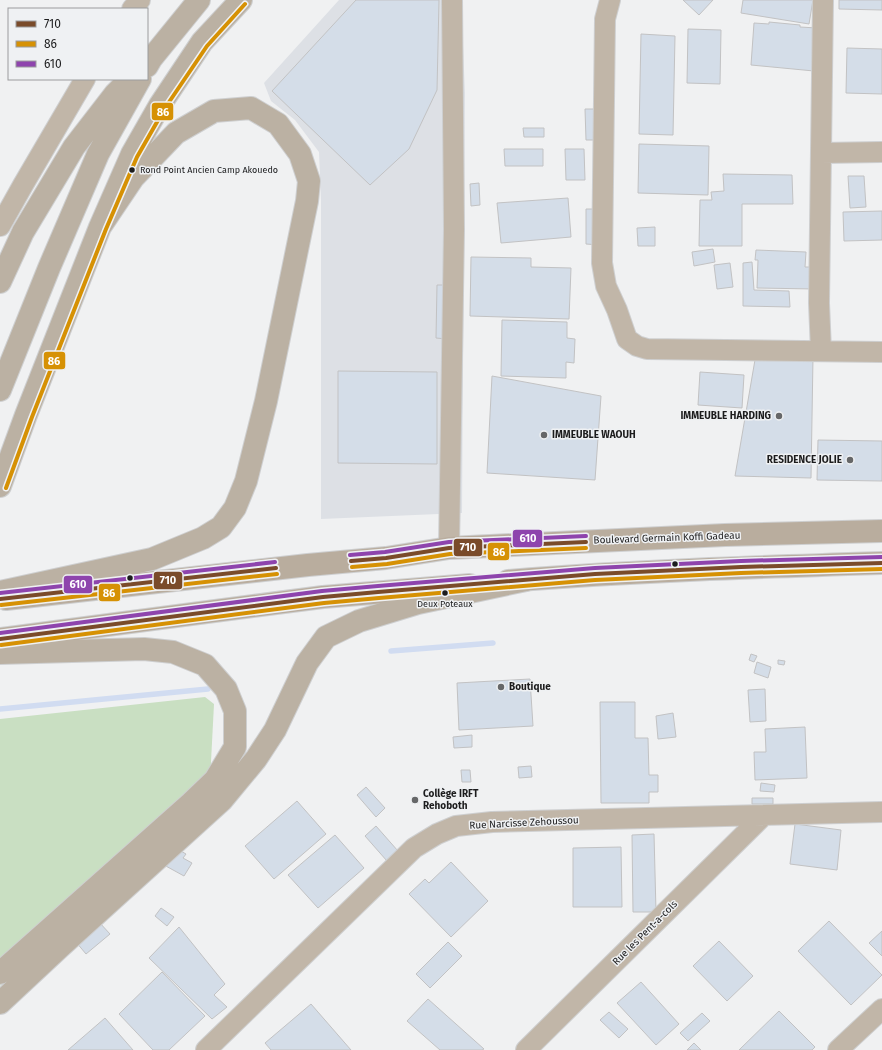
<svg xmlns="http://www.w3.org/2000/svg" width="882" height="1050" viewBox="0 0 882 1050" font-family="'Fira Sans',sans-serif">
<style>
.built{fill:#dde0e5}
.green{fill:#c9dfc2}
.lines{fill:none;stroke-linecap:round;stroke-linejoin:round}
.stream{stroke:#d1dcf1;stroke-width:5.5}
.building{fill:#d4dde8;stroke:#c2c2c3}
.minor-casing{stroke:#cecfd0;stroke-width:22}
.primary-casing{stroke:#cecfd0;stroke-width:24}
.trunk-casing{stroke:#cecfd0;stroke-width:24}
.minor{stroke:#c1b6a8;stroke-width:20}
.primary{stroke:#b9ad9e;stroke-width:22}
.trunk{stroke:#bbb1a3;stroke-width:22}
.bus-1-casing{stroke:#eff1f3;stroke-width:7}
.bus-2-casing{stroke:#eff1f3;stroke-width:7}
.bus-3-casing{stroke:#eff1f3;stroke-width:7}
.bus-1{stroke:#7a4b2a;stroke-width:4}
.bus-2{stroke:#d69104;stroke-width:4}
.bus-3{stroke:#8e44ad;stroke-width:4}
.bus-dot{fill:#1c1c1d;stroke:#eff1f3;stroke-width:1.5}
.poi-dot{fill:#666768;stroke:#eff1f3;stroke-width:1.5}
.labels{text-anchor:middle;dominant-baseline:central;stroke-width:3;stroke-linejoin:round;paint-order:stroke}
.bus-label{font-size:9px;fill:#1c1c1d;stroke:#eff1f3;text-anchor:start}
.poi-label{font-size:10px;font-weight:bold;fill:#1c1c1d;stroke:#eff1f3;text-anchor:start}
.street-label{font-size:10px;fill:#1c1c1d;stroke:#eff1f3}
.line-badge{stroke:#eff1f3;stroke-width:1.5}
.badge-label{font-size:11px;text-anchor:middle;font-weight:bold;fill:#fff}
</style>
<rect width="100%" height="100%" fill="#f0f1f2"/>
<path class="built" d="M339 0H461L465 93 462 513 321 519V200L319 152 295 120 271 101 264 83Z"/>
<path class="green" d="M205 697 214 704 209 800 0 986V719Z"/>
<g class="lines">
<path class="stream" d="M391 651 493 643
M0 709 208 689"/>
</g>
<path class="building" d="M356 0H439L437 90 409 149 370 185 272 91Z
M683 0H713L699 15Z
M743 0H813L809 24 741 13Z
M839 0H882V10L839 9Z
M769 22 800 25V27L817 28 814 71 751 65 754 23 769 24Z
M688 29 721 30 720 84 687 83Z
M641 34 675 36 673 135 639 134Z
M847 48 882 49V94L846 93Z
M585 109H599L600 140H586Z
M523 128H544V137H524Z
M639 144 709 146 708 195 638 193Z
M504 149H543V166H505Z
M565 149H584L585 180H566Z
M723 174 792 175 793 204H742V246H699L700 200H712L711 192 724 191Z
M848 176H864L866 207 850 208Z
M479 183 480 205 471 206 470 184Z
M568 198 571 237 501 243 497 203Z
M586 209H600V245L586 244Z
M882 211V240L844 241 843 212Z
M655 227V246H638L637 228Z
M713 249 715 262 694 266 692 252Z
M756 250 806 252 805 267H815V289L757 288 758 260H755Z
M471 257 531 258V267L571 268 569 319 470 316Z
M752 262 754 290 789 291 790 307 743 306V263Z
M730 263 733 287 717 289 714 265Z
M437 285H448L447 339 436 338Z
M502 320 567 322V338L575 339 574 363 566 362V378L501 376Z
M756 354 813 357 811 478 735 476Z
M338 371 437 372V464L338 463Z
M700 372 744 375 742 408 698 405Z
M492 376 601 396 595 480 487 473Z
M818 440 882 441V481L817 480Z
M751 654 757 656 754 662 749 660Z
M778 660 785 661 784 665 778 664Z
M757 662 771 667 768 678 754 673Z
M530 679 533 726 459 730 457 683Z
M765 689 766 721 750 722 748 690Z
M600 702H635V738H648L649 775H658V792H649V803H601Z
M673 713 676 737 658 739 656 716Z
M805 727 807 778 755 780 754 752H766L765 729Z
M472 735V747L454 748 453 737Z
M531 766 532 777 519 778 518 767Z
M461 770H470L471 782H462Z
M761 783 775 785 774 792 760 791Z
M366 787 385 808 376 817 357 795Z
M752 798H773V804H752Z
M297 801 326 834 274 879 245 846Z
M795 824 841 830 837 870 790 864Z
M376 826 398 851 387 861 365 836Z
M654 834 656 912H633L632 835Z
M335 835 364 868 318 908 288 875Z
M174 847 186 854 183 858 192 863 184 876 164 865Z
M621 847 622 907H573V848Z
M451 862 488 901 451 937 409 894 425 879 429 883Z
M161 908 174 917 167 926 155 916Z
M829 921 882 975 851 1005 798 951Z
M99 922 110 934 86 954 76 942Z
M179 927 225 984 214 995 227 1007 212 1019 149 958Z
M882 931V956L869 943Z
M719 941 753 976 727 1001 693 966Z
M448 942 462 956 430 988 416 974Z
M162 972 205 1016 169 1050H153L119 1014Z
M641 982 679 1024 656 1045 617 1003Z
M428 999 484 1049 482 1050H440L407 1021Z
M311 1004 351 1050H271L265 1043Z
M779 1011 815 1047 812 1050H739Z
M609 1012 628 1029 619 1038 600 1020Z
M702 1013 710 1021 688 1041 680 1033Z
M105 1018 133 1050H68Z
M694 1043 701 1050H687Z"/>
<g class="lines">
<defs>
<path id="minor" d="M610 0 605 19 602 263 606 286 617 310 627 339 637 346 647 349 882 352
M132 9 140 0
M822 153 882 152
M0 226 23 185 85 79
M821 351 819 303 823 0
M449 548 454 229 452 0
M206 1050 414 848 437 834 456 826 492 822 882 812
M526 1050 764 815
M838 1050 882 1009"/>
<path id="primary" d="M508 581C632 571 757 567 882 563
M6 599 308 565 386 558 449 548 725 535 882 531
M0 639 323 597 470 585"/>
<path id="trunk" d="M147 66 151 59 199 0
M0 282 23 232 74 147 115 94 130 79
M0 390 49 268 98 154 140 79
M0 486 26 415 100 227 132 154 160 105 202 42 241 0
M0 592 152 559 203 538 221 527 235 508 246 481 266 401 307 201 309 181 300 154 278 124 251 108 214 111 176 133 133 178 100 227
M0 653 144 649 173 652 205 665 226 689 235 711V747L215 780 191 803 0 973
M0 1003 60 947 222 800 256 759 275 730 307 663 326 637 359 621 418 603 526 580"/>
</defs>
<use href="#minor" class="minor-casing"/>
<use href="#primary" class="primary-casing"/>
<use href="#trunk" class="trunk-casing"/>
<use href="#minor" class="minor"/>
<use href="#primary" class="primary"/>
<use href="#trunk" class="trunk"/>
<defs>
<path id="bus-1" d="M351 561 386 558 449 548 586 542
M0 599 276 568
M0 639 323 597 378 592 595 574 741 567 882 563"/>
<path id="bus-2" d="M6 488 32 417 106 229 137 157 165 108 207 46 245 4
M352 567 387 564 450 554 586 548
M1 605 277 574
M1 645 324 603 379 598 595 580 741 573 882 569"/>
<path id="bus-3" d="M350 555 385 552 449 542 586 536
M0 593 275 562
M0 633 322 591 378 586 595 568 741 561 882 557"/>
</defs>
<use href="#bus-1" class="bus-1-casing"/>
<use href="#bus-2" class="bus-2-casing"/>
<use href="#bus-3" class="bus-3-casing"/>
<use href="#bus-1" class="bus-1"/>
<use href="#bus-2" class="bus-2"/>
<use href="#bus-3" class="bus-3"/>
</g>
<g class="bus-dot">
<circle cx="132" cy="170" r="3.5"/>
<circle cx="675" cy="564" r="3.5"/>
<circle cx="130" cy="578" r="3.5"/>
<circle cx="445" cy="593" r="3.5"/>
</g>
<g class="poi-dot">
<circle cx="779" cy="416" r="4"/>
<circle cx="544" cy="435" r="4"/>
<circle cx="850" cy="460" r="4"/>
<circle cx="501" cy="687" r="4"/>
<circle cx="415" cy="800" r="4"/>
</g>
<g class="labels">
<g class="bus-label">
<text x="140" y="170">Rond Point Ancien Camp Akouedo</text>
<text x="445" y="604" text-anchor="middle">Deux Poteaux</text>
</g>
<g class="poi-label">
<text x="771" y="416" text-anchor="end">IMMEUBLE HARDING</text>
<text x="552" y="435">IMMEUBLE WAOUH</text>
<text x="842" y="460" text-anchor="end">RESIDENCE JOLIE</text>
<text x="509" y="687">Boutique</text>
<text x="423" y="794">Collège IRFT<tspan x="423" dy="12">Rehoboth</tspan></text>
</g>
<g class="street-label">
<text transform="translate(667 538) rotate(-2)">Boulevard Germain Koffi Gadeau</text>
<text transform="translate(524 823) rotate(-3)">Rue Narcisse Zehoussou</text>
<text transform="translate(645 933) rotate(-45)">Rue les Pent-a-cols</text>
</g>
</g>
<g class="line-badge">
<rect x="151" y="102" width="23" height="19" rx="4" fill="#d69104"/>
<rect x="43" y="351" width="23" height="19" rx="4" fill="#d69104"/>
<rect x="512" y="529" width="31" height="19" rx="4" fill="#8e44ad"/>
<rect x="453" y="538" width="30" height="19" rx="4" fill="#7a4b2a"/>
<rect x="487" y="542" width="23" height="19" rx="4" fill="#d69104"/>
<rect x="153" y="571" width="30" height="19" rx="4" fill="#7a4b2a"/>
<rect x="63" y="575" width="30" height="19" rx="4" fill="#8e44ad"/>
<rect x="98" y="583" width="23" height="19" rx="4" fill="#d69104"/>
</g>
<g class="badge-label">
<text x="163" y="116">86</text>
<text x="54" y="365">86</text>
<text x="528" y="542">610</text>
<text x="468" y="551">710</text>
<text x="499" y="556">86</text>
<text x="168" y="584">710</text>
<text x="78" y="588">610</text>
<text x="109" y="597">86</text>
</g>
<rect x="8" y="8" width="140" height="72" fill="#eff1f3" stroke="#9b9c9d"/>
<rect x="16" y="21" width="20" height="6" fill="#7a4b2a" stroke="#9b9c9d"/>
<text x="44" y="28" font-size="12" fill="#1c1c1d">710</text>
<rect x="16" y="41" width="20" height="6" fill="#d69104" stroke="#9b9c9d"/>
<text x="44" y="48" font-size="12" fill="#1c1c1d">86</text>
<rect x="16" y="61" width="20" height="6" fill="#8e44ad" stroke="#9b9c9d"/>
<text x="44" y="68" font-size="12" fill="#1c1c1d">610</text>
</svg>
